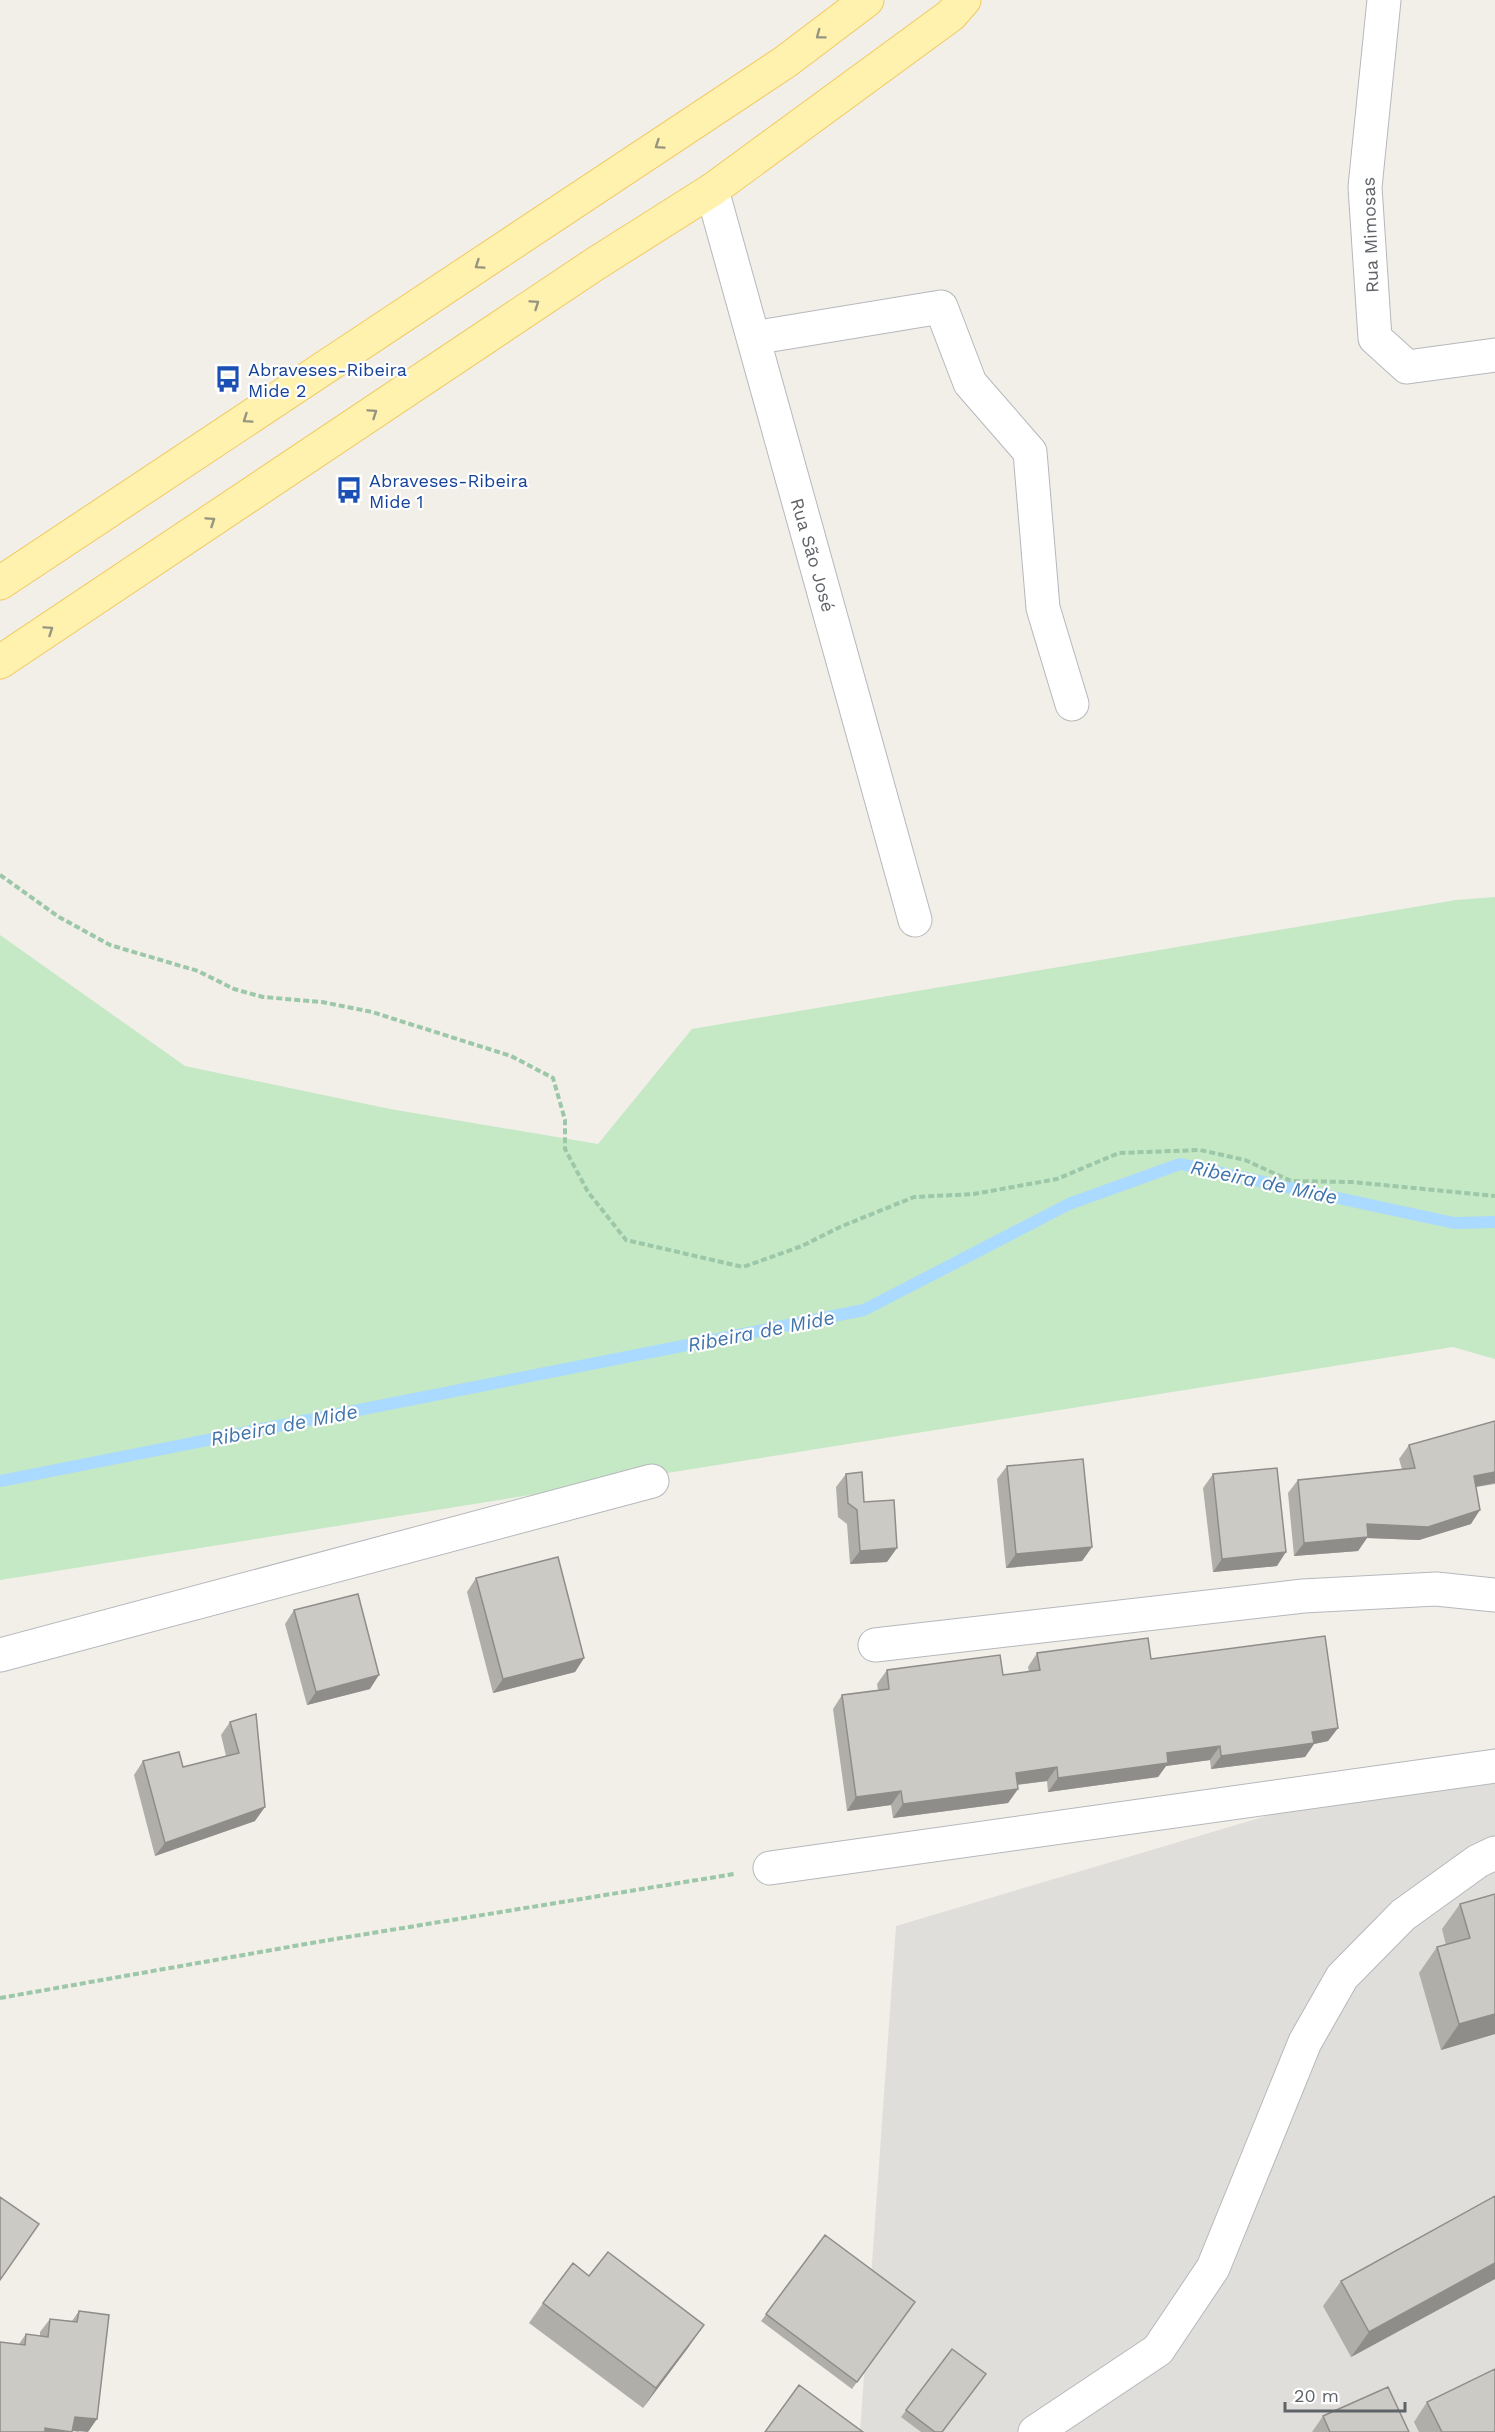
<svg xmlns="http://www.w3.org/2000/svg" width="1495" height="2432" viewBox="0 0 1495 2432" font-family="'Work Sans',sans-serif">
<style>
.industrial{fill:#e0deda}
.green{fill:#c5e8c5}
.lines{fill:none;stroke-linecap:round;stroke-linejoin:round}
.stream{stroke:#aadaff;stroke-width:12}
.street-casing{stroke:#b5b8bc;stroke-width:35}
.primary-casing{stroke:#f2c960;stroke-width:35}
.path{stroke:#9cc7a9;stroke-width:4;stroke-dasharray:6 3;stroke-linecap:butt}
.street{stroke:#fff;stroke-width:33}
.primary{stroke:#fff2af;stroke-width:33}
.wall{fill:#afaea9}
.shaded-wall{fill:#8f8d8a}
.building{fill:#cccac5;stroke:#8f8d8a;stroke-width:1.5}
.oneway{stroke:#979581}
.labels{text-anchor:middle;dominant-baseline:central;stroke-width:4.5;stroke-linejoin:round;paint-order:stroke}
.street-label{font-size:18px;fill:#5f6368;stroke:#fff}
.transit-label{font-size:18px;fill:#164399;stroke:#fff;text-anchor:start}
.water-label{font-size:20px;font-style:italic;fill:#4174aa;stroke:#fff}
</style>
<rect width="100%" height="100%" fill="#f1efe8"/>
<path class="industrial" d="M1495 1748V2432H860L896 1926Z"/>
<path class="green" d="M1495 897V1359L1453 1347 0 1580V935L185 1066 390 1109 598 1144 692 1029 1456 900Z"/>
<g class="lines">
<path class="stream" d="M0 1481 864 1310 1069 1204 1180 1164 1454 1223 1495 1222"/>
<defs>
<path id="street" d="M1384 0 1365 187 1375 338 1407 367 1495 355
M712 190 915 920
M753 338 941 307 970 383 1030 452 1043 608 1072 704
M875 1645 1303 1596 1436 1589 1495 1595
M0 1655 652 1481
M770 1868 1495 1766
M1035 2432 1158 2350 1213 2268 1305 2042 1342 1977 1403 1915 1478 1861 1495 1853"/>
<path id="primary" d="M0 583 785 62 867 0
M0 662 595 264 712 190 951 15 964 0"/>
</defs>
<use href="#street" class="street-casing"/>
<use href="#primary" class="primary-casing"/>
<path class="path" d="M0 875 59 917 110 945 198 971 234 989 263 997 322 1002 372 1012 511 1056 553 1078 565 1120V1149L588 1192 626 1240 743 1267 802 1246 840 1227 914 1197 974 1194 1057 1179 1119 1153 1200 1150 1245 1160 1291 1181 1352 1182 1495 1196
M0 1998 317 1942 734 1874"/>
<use href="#street" class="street"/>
<use href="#primary" class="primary"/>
</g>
<path class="wall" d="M1495 1421V1484L1476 1487 1471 1524 1419 1540 1367 1538 1358 1551 1294 1556 1288 1493 1298 1480 1402 1469 1399 1459 1409 1445Z
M1007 1466 1092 1547 1082 1561 1006 1568 997 1479Z
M846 1474 864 1502 887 1562 850 1564 847 1524 838 1517 836 1487Z
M1213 1474 1277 1566 1213 1572 1203 1488Z
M476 1578 584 1658 575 1672 493 1693 467 1592Z
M294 1610 370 1689 307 1705 285 1624Z
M1037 1653 1151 1659 1338 1728 1328 1741 1314 1744 1305 1757 1211 1769 1210 1760 1166 1766 1158 1777 1048 1792 1047 1781 1017 1785 1018 1789 1008 1803 893 1818 891 1805 847 1811 833 1709 842 1695 878 1690 877 1684 887 1670 1003 1675 1029 1672 1028 1667Z
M256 1714 255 1821 155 1856 134 1775 143 1761 183 1767 226 1756 221 1735 230 1722Z
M1495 1894V2034L1441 2050 1419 1973 1437 1947 1446 1945 1442 1929 1460 1904Z
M1495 2196V2279L1351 2357 1323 2306 1341 2281Z
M825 2235 915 2302 852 2389 761 2321Z
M543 2303 690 2345 643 2408 529 2323Z
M79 2311V2432L72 2431 19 2344 26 2334 40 2336V2332L50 2319 72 2321Z
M952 2349 943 2432H921L901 2417Z
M1427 2402 1495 2432H1419L1414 2422Z
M1323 2416 1409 2432H1312Z"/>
<path class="shaded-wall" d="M1495 1472V1483L1465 1489 1474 1476Z
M1480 1510 1471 1524 1419 1540 1367 1538 1358 1551 1294 1556 1304 1543 1367 1524Z
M1092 1547 1082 1561 1006 1568 1016 1554Z
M897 1548 887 1562 850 1564 860 1551Z
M1286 1552 1277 1566 1213 1572 1222 1559Z
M584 1658 575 1672 493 1693 503 1679Z
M379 1675 370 1689 307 1705 316 1692Z
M1338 1728 1328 1741 1314 1744 1305 1757 1211 1769 1221 1756 1312 1732Z
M1220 1746 1210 1760 1166 1766 1158 1777 1048 1792 1058 1778 1167 1753Z
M1057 1767 1047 1781 1006 1786 1016 1773Z
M1018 1789 1008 1803 893 1818 903 1804Z
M901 1791 891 1805 847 1811 856 1797Z
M265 1807 255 1821 155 1856 165 1843Z
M1495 2014V2034L1441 2050 1459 2024Z
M1495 2263V2279L1351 2357 1369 2332Z
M704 2325 690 2345 643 2408 656 2388Z
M75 2417 97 2419 88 2432 65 2430Z
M45 2428 70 2432H43Z"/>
<path class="building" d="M1495 1421V1472L1474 1476 1480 1510 1428 1527 1367 1524 1368 1537 1304 1543 1298 1480 1415 1468 1409 1445Z
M1083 1459 1092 1547 1016 1554 1007 1466Z
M1277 1468 1286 1552 1222 1559 1213 1474Z
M862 1472 864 1502 894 1500 897 1548 860 1551 857 1510 848 1503 846 1474Z
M558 1557 584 1658 503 1679 476 1578Z
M358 1594 379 1675 316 1692 294 1610Z
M1325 1636 1338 1728 1312 1732 1314 1743 1221 1756 1220 1746 1167 1753 1168 1763 1058 1778 1057 1767 1016 1773 1018 1789 903 1804 901 1791 856 1797 842 1695 889 1689 887 1670 1000 1655 1003 1675 1040 1670 1037 1653 1148 1638 1151 1659Z
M256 1714 265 1807 165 1843 143 1761 179 1752 183 1767 239 1753 230 1722Z
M1495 1894V2014L1459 2024 1437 1947 1470 1938 1460 1904Z
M1495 2196V2263L1369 2332 1341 2281Z
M0 2197 39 2224 0 2280Z
M825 2235 915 2302 857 2382 766 2314Z
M608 2252 704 2325 656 2388 543 2303 573 2263 589 2276Z
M79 2311 109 2315 97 2419 75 2417 72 2432 45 2428V2432H0V2342L25 2345 26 2334 48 2337 50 2319 77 2322Z
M952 2349 986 2374 942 2432H935L906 2410Z
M1495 2369V2432H1442L1427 2402Z
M799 2385 863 2432H765Z
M1388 2387 1409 2432H1330L1323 2416Z"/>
<defs><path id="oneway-chevron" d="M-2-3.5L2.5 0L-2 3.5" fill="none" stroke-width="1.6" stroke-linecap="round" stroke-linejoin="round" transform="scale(1.5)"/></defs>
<g class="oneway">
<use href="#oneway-chevron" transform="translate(820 35) rotate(143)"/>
<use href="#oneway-chevron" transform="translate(659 145) rotate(146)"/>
<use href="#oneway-chevron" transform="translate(479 265) rotate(146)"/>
<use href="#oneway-chevron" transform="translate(535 304) rotate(-34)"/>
<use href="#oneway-chevron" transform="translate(373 413) rotate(-34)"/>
<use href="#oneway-chevron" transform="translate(247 419) rotate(146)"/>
<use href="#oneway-chevron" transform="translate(211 521) rotate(-34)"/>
<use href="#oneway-chevron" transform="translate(49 630) rotate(-34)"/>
</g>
<defs>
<symbol id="bus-bare" viewBox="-9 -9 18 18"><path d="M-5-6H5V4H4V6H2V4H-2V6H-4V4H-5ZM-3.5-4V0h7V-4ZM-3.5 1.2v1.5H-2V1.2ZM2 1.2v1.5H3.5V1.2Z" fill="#1a4fb4" stroke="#fff" stroke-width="2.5" paint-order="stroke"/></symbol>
</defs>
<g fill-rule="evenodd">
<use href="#bus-bare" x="209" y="360" width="38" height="38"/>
<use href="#bus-bare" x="330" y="471" width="38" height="38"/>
</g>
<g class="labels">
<g class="street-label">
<text transform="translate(1370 235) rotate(-92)">Rua Mimosas</text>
<text transform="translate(813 555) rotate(74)">Rua São José</text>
</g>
<g class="transit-label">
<text x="248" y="369">Abraveses-Ribeira<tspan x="248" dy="21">Mide 2</tspan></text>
<text x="369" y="480">Abraveses-Ribeira<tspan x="369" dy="21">Mide 1</tspan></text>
</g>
<g class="water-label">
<text transform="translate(1264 1182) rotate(12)">Ribeira de Mide</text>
<text transform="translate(761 1331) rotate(-11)">Ribeira de Mide</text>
<text transform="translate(284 1425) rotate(-11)">Ribeira de Mide</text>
</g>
</g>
<path d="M1285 2402v9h120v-9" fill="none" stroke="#5f6368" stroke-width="3"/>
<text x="1294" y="2402" font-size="18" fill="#5f6368" stroke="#ffffff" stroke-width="4.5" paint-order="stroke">20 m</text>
</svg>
